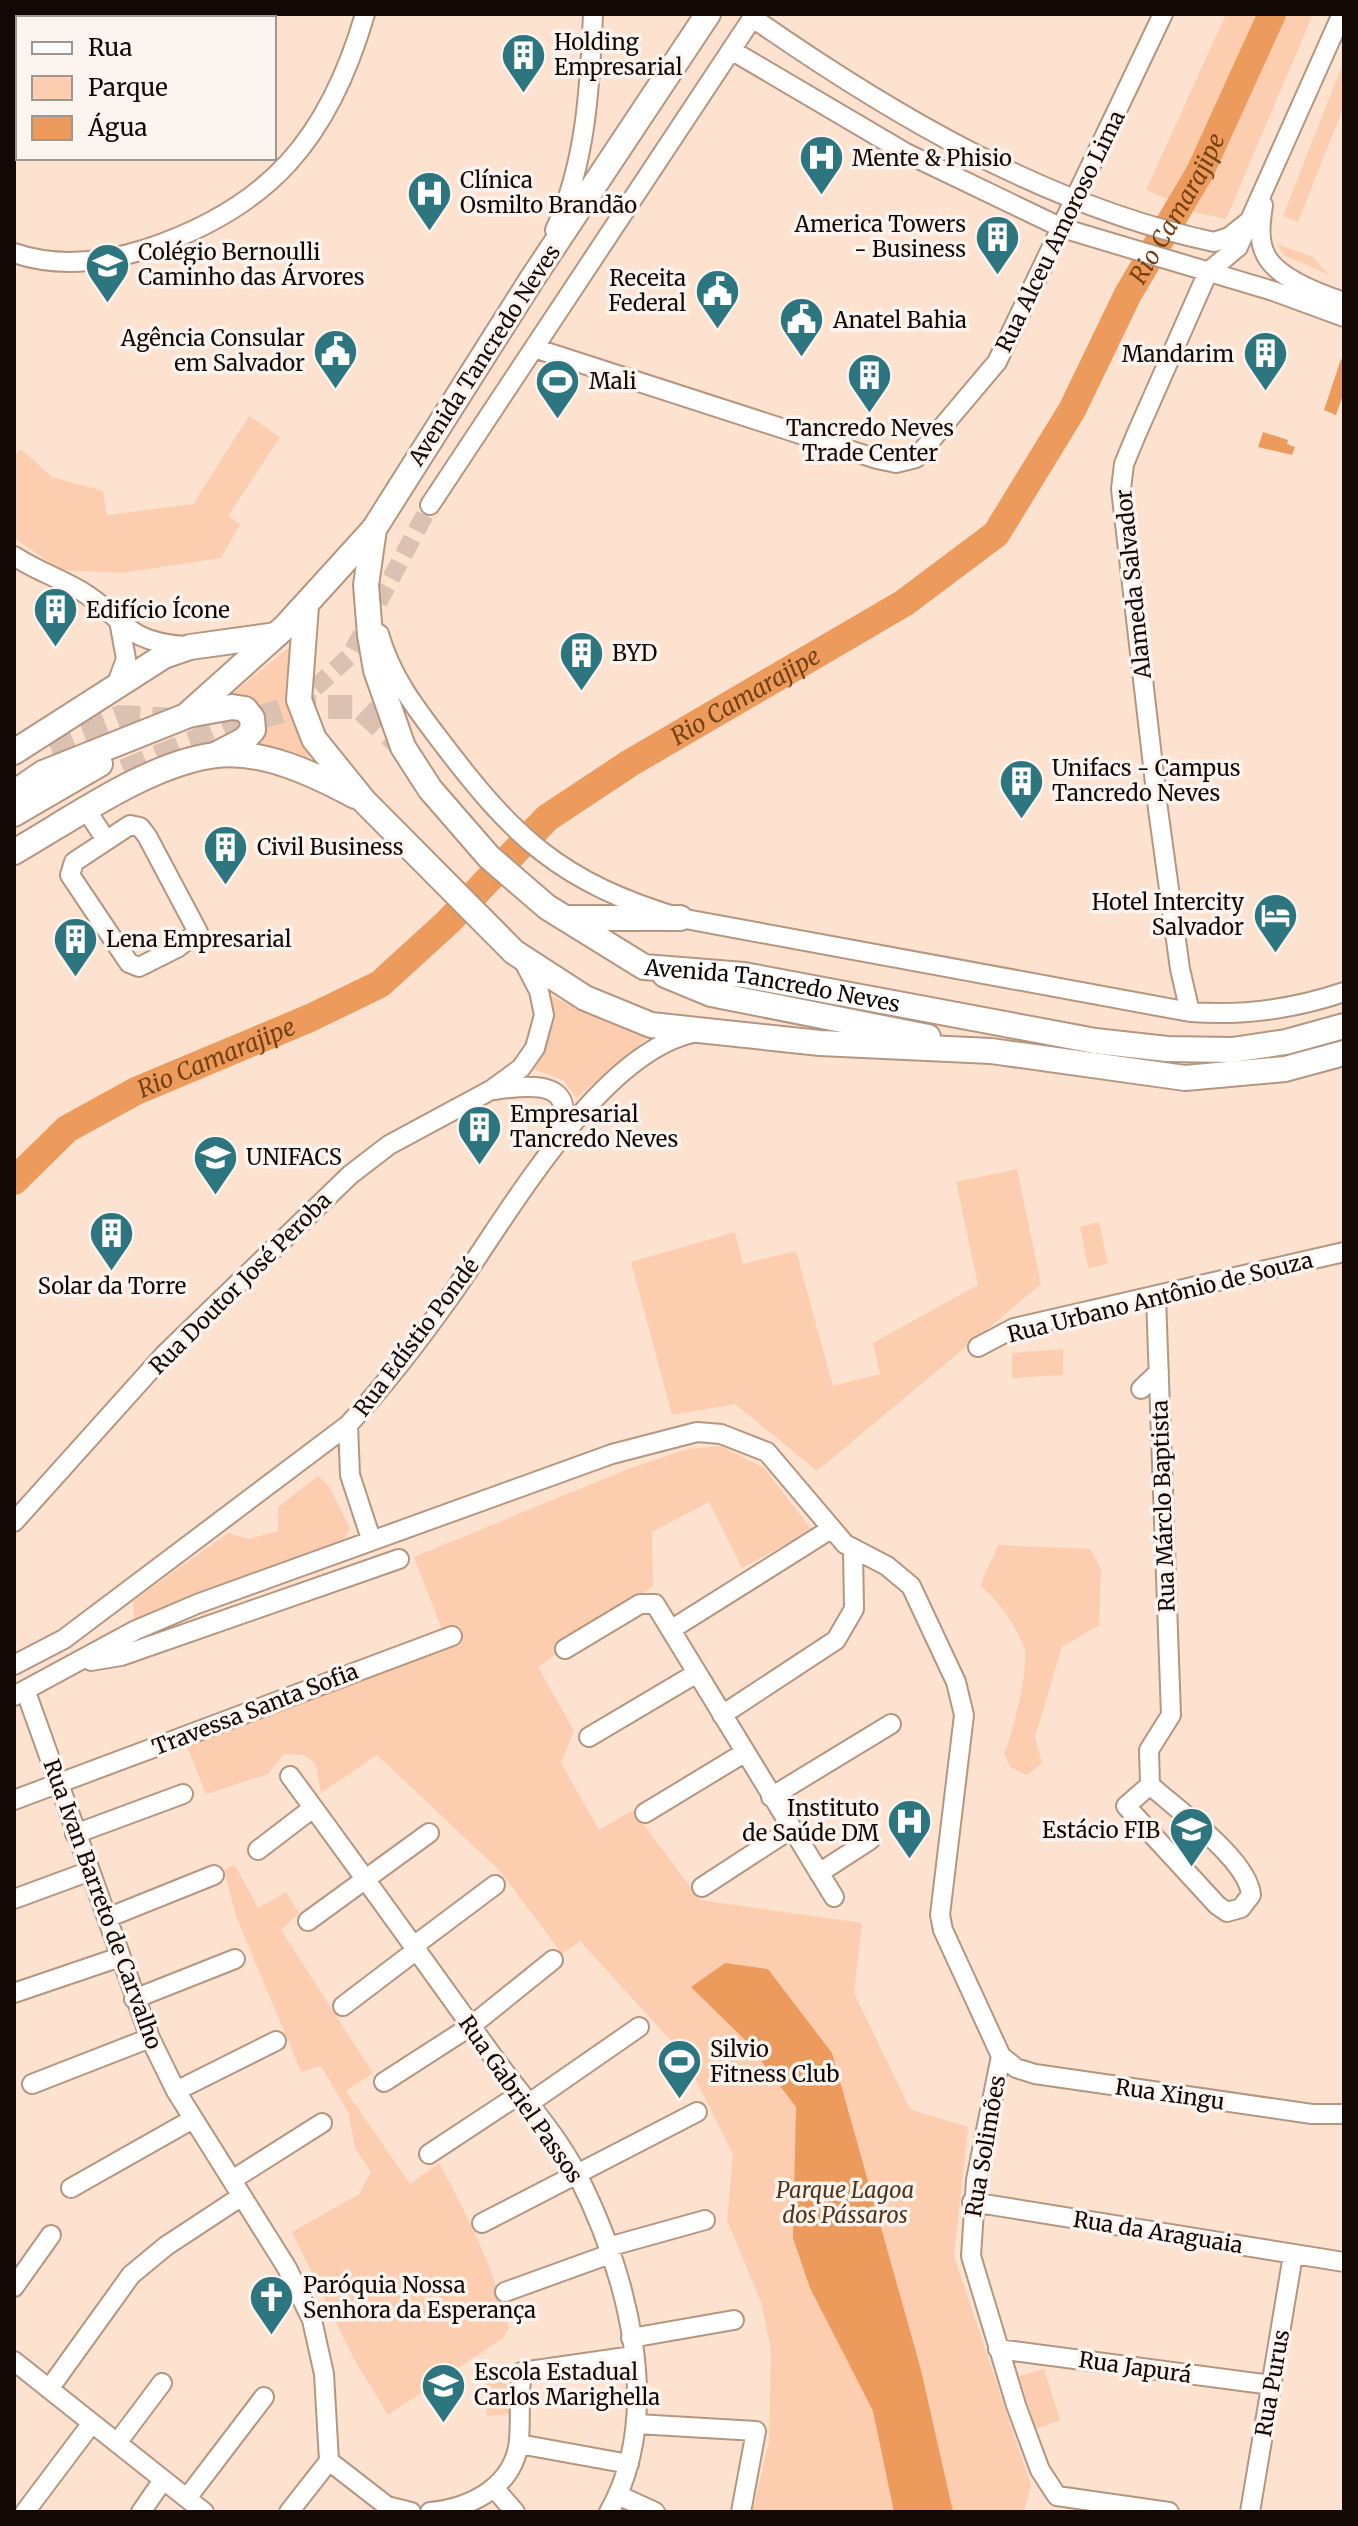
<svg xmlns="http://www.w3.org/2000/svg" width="1358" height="2526" viewBox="0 0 1358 2526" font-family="Merriweather,serif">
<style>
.green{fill:#fcceaf}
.water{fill:#ed9b5d}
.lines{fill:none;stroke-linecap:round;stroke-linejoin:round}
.river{stroke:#ed9b5d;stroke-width:28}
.minor-tunnel{stroke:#dac1b1;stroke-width:18;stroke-dasharray:18 9;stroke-linecap:butt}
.major-tunnel{stroke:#dac1b1;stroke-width:24;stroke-dasharray:24 12;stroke-linecap:butt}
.minor-casing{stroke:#b49681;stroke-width:22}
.major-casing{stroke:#b49681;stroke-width:28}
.minor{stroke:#fff;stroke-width:18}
.major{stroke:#fff;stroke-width:24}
.labels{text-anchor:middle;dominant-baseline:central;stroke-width:7;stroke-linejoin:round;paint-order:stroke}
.poi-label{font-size:22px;fill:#130803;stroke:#fbf4ef;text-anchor:start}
.street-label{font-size:22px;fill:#130803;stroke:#fbf4ef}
.park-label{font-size:22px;font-style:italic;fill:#553319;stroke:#fbf4ef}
.water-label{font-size:24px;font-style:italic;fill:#764113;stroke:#fbf4ef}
</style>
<rect width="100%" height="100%" fill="#fde2d0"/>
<path class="green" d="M1226 14H1260L1172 201 1146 190Z
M1283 14H1313L1226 219 1193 212Z
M1344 60V106L1298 222 1283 216Z
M1277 244 1313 257 1329 275 1283 255Z
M249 416 280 437 228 516 240 524 221 558 121 573 61 570 14 538V456L21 449 52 477 103 491 107 515 193 504Z
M292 645C287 693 288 719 312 762L256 748 264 718 250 701 228 697Z
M552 997 625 1028 652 1034 576 1098 563 1080 533 1069C546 1045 552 1025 552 997Z
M1017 1169 1041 1284 817 1471 735 1404 672 1415 631 1262 735 1232 743 1264 796 1251 833 1386 880 1374 873 1343 978 1285 956 1182Z
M1099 1222 1108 1264 1088 1268 1080 1227Z
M1063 1349V1375L1012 1378V1353Z
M721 1446 764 1468 812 1530 742 1568 709 1502 652 1532 653 1586 538 1667 574 1731 561 1763 599 1830 633 1810 700 1900 862 1923 854 1993 910 2109 968 2127 954 2256 1031 2485 1024 2512H752L769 2442 771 2351 761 2302 727 2220 733 2154 683 2054 580 1941 562 1954 501 1872 377 1755 321 1793 315 1763 304 1755 284 1754 268 1774 206 1794 186 1744 449 1648 414 1557 628 1469 687 1449Z
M318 1476 330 1488 350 1528 342 1545 134 1624 133 1601 228 1533 249 1539 278 1531V1507Z
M998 1545 1090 1549 1101 1569 1099 1625 1062 1647 1035 1737 1042 1763 1027 1775 1010 1767 1004 1754C1012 1735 1030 1666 1024 1648 1016 1625 999 1602 981 1586 984 1571 993 1560 998 1545Z
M235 1865 258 1908 286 1892 299 1913 281 1930 373 2073 346 2091 410 2184 439 2163C468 2216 494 2269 509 2328L503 2338 388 2415 353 2357 292 2232 359 2194 371 2172 355 2148 348 2112 321 2066 301 2072 236 1916 224 1870Z
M508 2365 511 2414 487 2416 484 2367Z
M1044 2369 1060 2420 1036 2429 1019 2376Z"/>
<path class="water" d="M1341 359 1344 360V392L1336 415 1324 410Z
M1263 432 1288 440 1287 444 1295 447 1292 455 1258 447Z
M725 1963 768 1969 832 2053 921 2370 953 2512H894L873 2411 810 2288 793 2238 796 2107 747 2042 691 1987Z"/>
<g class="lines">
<path class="river" id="s1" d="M14 1181 67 1129 136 1091 310 1018 380 984 448 922 547 818 630 763 904 603 996 534 1072 410 1128 294 1200 172 1272 14"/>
<path class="minor-tunnel" d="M295 706 350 656 430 505"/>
<path class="major-tunnel" d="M49 744 120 717 178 720
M124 771 225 729 293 707H359L403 747"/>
<defs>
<path id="minor" d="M221 18 226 14
M753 18C892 115 1046 206 1214 242L1229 237 1248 222
M731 50 906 153 1062 228 1273 291 1344 317
M14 98 18 97
M1263 205C1261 220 1258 236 1264 251 1273 277 1320 294 1344 302
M555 230C586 164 590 86 593 14
M14 253C58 268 102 263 146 249 270 208 329 138 365 14
M534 348 877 459 896 463 916 458 997 362 1163 14
M430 505 755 14
M14 556C35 570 59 578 81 591 126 618 122 641 184 646
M379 634C391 676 414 706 440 740 514 838 560 882 680 918L1190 1012C1243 1016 1294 1009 1344 992
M116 686 126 659 120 626
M87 811 106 840
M130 825 140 827 147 836 198 932 177 948 139 967 129 963 70 875 74 862Z
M1190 1012 1180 969 1158 809 1121 489 1124 464 1136 435 1208 272 1238 247 1342 14
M494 1090C535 1084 581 1080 557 1139
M978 1347 1014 1328 1344 1252
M1141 1389 1159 1372
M348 1425 350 1475 371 1539
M14 1522 164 1355 350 1175 389 1145 491 1090 521 1068 535 1048 544 1015 539 991 524 962
M672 1629 831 1529
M565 1649 640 1604H655L834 1897
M91 1661 121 1656 399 1559
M14 1665 64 1639 348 1425C385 1385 418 1342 450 1297 505 1220 597 1054 693 1033
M26 1692 150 2038 176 2091 287 2268 312 2320 324 2374 329 2461
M14 1696 136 1630 197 1604 612 1454 697 1432 721 1434 767 1452 845 1544 887 1566 911 1586 956 1682 964 1715 940 1915 943 1930 1001 2056 976 2180 971 2256 1016 2405 1040 2470 1057 2496 1169 2512
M722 1715 836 1640 854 1609 853 1551
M589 1737 697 1673
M290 1776C357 1867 423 1959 489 2051 517 2091 555 2131 577 2174 626 2271 666 2411 609 2512
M1150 1785 1126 1806 1217 1905 1227 1912 1241 1908 1251 1895C1248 1859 1177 1810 1150 1785L1149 1750 1171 1715 1156 1297
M771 1797 891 1724
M14 1800 452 1636
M645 1813 744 1753
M75 1834 183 1794
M258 1850 313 1808
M819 1873 870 1840
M702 1887 791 1829
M14 1899 90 1871
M107 1918 214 1875
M308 1921 429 1833
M415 1945 495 1885
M14 1993 120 1957
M134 1999 235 1959
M343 2006 418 1949
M1001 2056 1016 2068 1035 2074 1312 2114H1344
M384 2082 471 2026 553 1960
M32 2084 150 2038
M176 2091 276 2041
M528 2104 639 2027
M429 2154 520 2094
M232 2180 322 2123
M71 2188 193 2119
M972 2202 1344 2262
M482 2223 697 2112
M608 2247 705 2220
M14 2287 51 2235
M505 2292 610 2254
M631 2338 734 2320
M998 2349 1272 2385
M14 2361 204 2512
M49 2389 131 2275 166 2246 242 2196
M637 2424 756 2431 741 2512
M117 2443 162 2383
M519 2444 629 2464
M329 2461 387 2506 411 2512
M495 2489 515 2512
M618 2495 655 2512
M187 2498 264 2397
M25 2512 92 2423
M141 2512 163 2480
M289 2512 329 2461
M430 2512C471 2508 515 2486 519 2440 521 2417 518 2394 522 2372L633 2356
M1250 2512 1293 2255"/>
<g id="major">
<path id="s2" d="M708 14 532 279 374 529 366 585 370 635 376 670 403 747 430 789 489 857 547 907 644 967 744 975 1095 1041 1167 1049 1232 1050 1286 1042 1344 1026"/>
<path d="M306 606 299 700 314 739 364 801 514 952 585 998 651 1025 820 1043 991 1051 1185 1078 1285 1069 1344 1053"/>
<path d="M188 715 232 707 245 709 252 718 253 730 244 740 219 753"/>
<path d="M14 752 164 656 190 647 276 635"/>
<path d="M14 793 43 773 186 716 285 627 374 529"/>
<path d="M14 814 100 764"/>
<path d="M14 852C72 819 149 763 216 755 262 749 316 775 355 796"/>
<path d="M567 918H680"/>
<path d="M665 975 711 994 928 1037"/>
</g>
</defs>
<use href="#minor" class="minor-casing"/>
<use href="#major" class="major-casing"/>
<use href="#minor" class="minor"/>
<use href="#major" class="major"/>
</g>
<defs>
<symbol id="building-pin" viewBox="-11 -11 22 30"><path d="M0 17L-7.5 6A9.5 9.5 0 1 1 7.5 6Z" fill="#2e767f" stroke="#fbf4ef"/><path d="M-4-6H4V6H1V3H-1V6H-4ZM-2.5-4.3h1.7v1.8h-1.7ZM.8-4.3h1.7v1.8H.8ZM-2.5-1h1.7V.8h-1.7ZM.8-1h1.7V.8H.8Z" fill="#fff"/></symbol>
<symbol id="hospital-pin" viewBox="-11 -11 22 30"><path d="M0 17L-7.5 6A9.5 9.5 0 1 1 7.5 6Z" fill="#2e767f" stroke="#fbf4ef"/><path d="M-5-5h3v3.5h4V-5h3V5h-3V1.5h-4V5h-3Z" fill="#fff"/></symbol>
<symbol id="school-pin" viewBox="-11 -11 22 30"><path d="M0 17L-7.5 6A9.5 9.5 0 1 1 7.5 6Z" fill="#2e767f" stroke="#fbf4ef"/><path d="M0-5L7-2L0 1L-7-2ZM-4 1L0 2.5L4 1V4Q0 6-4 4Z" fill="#fff"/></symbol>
<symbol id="civic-pin" viewBox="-11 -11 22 30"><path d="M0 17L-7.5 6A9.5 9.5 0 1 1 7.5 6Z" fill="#2e767f" stroke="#fbf4ef"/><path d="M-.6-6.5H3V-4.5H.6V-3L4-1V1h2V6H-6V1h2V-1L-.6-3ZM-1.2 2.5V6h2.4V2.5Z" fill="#fff"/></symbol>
<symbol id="stadium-pin" viewBox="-11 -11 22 30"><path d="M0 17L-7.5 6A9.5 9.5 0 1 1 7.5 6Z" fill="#2e767f" stroke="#fbf4ef"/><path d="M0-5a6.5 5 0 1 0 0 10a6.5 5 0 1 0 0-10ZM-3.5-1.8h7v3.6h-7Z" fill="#fff"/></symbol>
<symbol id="hotel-pin" viewBox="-11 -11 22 30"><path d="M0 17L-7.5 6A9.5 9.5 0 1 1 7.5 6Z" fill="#2e767f" stroke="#fbf4ef"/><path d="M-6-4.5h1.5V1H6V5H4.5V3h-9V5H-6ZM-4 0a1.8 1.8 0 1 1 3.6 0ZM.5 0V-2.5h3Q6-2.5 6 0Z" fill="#fff"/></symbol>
<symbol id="university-pin" viewBox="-11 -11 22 30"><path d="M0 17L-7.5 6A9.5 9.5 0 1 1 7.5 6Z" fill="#2e767f" stroke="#fbf4ef"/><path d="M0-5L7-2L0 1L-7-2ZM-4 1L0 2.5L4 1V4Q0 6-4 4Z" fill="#fff"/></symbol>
<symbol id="church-pin" viewBox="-11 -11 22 30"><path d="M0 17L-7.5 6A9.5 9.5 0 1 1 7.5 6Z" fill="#2e767f" stroke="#fbf4ef"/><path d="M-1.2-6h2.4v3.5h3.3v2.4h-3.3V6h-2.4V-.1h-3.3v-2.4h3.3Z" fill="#fff"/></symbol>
</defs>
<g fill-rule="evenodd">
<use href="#building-pin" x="498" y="30" width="51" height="69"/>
<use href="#hospital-pin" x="796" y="132" width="51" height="69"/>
<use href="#hospital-pin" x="404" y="168" width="51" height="69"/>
<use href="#building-pin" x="972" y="212" width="51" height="69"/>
<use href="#school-pin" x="82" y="240" width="51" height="69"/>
<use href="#civic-pin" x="692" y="266" width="51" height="69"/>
<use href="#civic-pin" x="776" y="294" width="51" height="69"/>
<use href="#civic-pin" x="310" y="326" width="51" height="69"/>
<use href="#building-pin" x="1240" y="328" width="51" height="69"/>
<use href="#building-pin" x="844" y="350" width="51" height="69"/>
<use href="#stadium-pin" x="532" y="356" width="51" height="69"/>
<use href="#building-pin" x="30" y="584" width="51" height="69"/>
<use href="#building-pin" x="556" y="628" width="51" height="69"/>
<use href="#building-pin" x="996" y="756" width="51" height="69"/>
<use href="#building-pin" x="200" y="822" width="51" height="69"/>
<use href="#hotel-pin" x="1250" y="890" width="51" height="69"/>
<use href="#building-pin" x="50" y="914" width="51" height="69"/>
<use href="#building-pin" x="454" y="1102" width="51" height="69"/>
<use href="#university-pin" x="190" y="1132" width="51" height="69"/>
<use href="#building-pin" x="86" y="1208" width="51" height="69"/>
<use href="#hospital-pin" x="884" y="1796" width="51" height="69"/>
<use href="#university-pin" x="1166" y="1804" width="51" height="69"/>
<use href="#stadium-pin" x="654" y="2036" width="51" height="69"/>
<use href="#church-pin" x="246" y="2272" width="51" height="69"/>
<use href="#school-pin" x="418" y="2360" width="51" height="69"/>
</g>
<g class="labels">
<g class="poi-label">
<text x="554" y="42">Holding<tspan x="554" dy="25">Empresarial</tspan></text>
<text x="852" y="158">Mente &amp; Phisio</text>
<text x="460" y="180">Clínica<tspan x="460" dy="25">Osmilto Brandão</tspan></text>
<text x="966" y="224" text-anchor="end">America Towers<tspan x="966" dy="25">- Business</tspan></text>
<text x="138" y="252">Colégio Bernoulli<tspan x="138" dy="25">Caminho das Árvores</tspan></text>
<text x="686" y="278" text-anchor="end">Receita<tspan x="686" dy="25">Federal</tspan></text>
<text x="833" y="320">Anatel Bahia</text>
<text x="305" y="338" text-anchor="end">Agência Consular<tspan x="305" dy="25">em Salvador</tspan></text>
<text x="1234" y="354" text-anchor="end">Mandarim</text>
<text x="589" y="381">Mali</text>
<text x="870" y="428" text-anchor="middle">Tancredo Neves<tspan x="870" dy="25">Trade Center</tspan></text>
<text x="86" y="610">Edifício Ícone</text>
<text x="612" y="653">BYD</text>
<text x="1052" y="768">Unifacs - Campus<tspan x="1052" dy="25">Tancredo Neves</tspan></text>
<text x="257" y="847">Civil Business</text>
<text x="1244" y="902" text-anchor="end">Hotel Intercity<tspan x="1244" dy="25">Salvador</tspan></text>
<text x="106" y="939">Lena Empresarial</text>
<text x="510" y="1114">Empresarial<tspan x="510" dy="25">Tancredo Neves</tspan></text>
<text x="246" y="1157">UNIFACS</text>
<text x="112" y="1286" text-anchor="middle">Solar da Torre</text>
<text x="879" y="1808" text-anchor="end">Instituto<tspan x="879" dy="25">de Saúde DM</tspan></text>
<text x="1160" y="1830" text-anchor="end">Estácio FIB</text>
<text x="710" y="2049">Silvio<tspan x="710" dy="25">Fitness Club</tspan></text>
<text x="303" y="2285">Paróquia Nossa<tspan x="303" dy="25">Senhora da Esperança</tspan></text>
<text x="474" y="2372">Escola Estadual<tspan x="474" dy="25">Carlos Marighella</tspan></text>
</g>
<g class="street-label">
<text transform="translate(1060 231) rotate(-64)">Rua Alceu Amoroso Lima</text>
<text transform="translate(484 355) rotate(-57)">Avenida Tancredo Neves</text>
<text transform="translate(1133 584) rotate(-96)">Alameda Salvador</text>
<text stroke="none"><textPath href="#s2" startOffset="1298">Avenida Tancredo Neves</textPath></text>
<text transform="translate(240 1283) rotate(-45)">Rua Doutor José Peroba</text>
<text transform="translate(1160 1297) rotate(-14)">Rua Urbano Antônio de Souza</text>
<text transform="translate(416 1337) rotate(-53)">Rua Edístio Pondé</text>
<text transform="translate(1163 1506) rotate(-92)">Rua Márclo Baptista</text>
<text transform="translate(255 1709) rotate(-21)">Travessa Santa Sofia</text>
<text transform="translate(103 1904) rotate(70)">Rua Ivan Barreto de Carvalho</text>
<text transform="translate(1170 2094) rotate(8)">Rua Xingu</text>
<text transform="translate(521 2099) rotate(55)">Rua Gabriel Passos</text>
<text transform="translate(985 2146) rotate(-80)">Rua Solimões</text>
<text transform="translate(1158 2232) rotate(9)">Rua da Araguaia</text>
<text transform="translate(1135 2367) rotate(8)">Rua Japurá</text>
<text transform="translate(1272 2383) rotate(-80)">Rua Purus</text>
</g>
<g class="park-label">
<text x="845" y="2190">Parque Lagoa<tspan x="845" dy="25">dos Pássaros</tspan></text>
</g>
<g class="water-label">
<text stroke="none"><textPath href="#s1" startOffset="1560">Rio Camarajipe</textPath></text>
<text stroke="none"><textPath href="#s1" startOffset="888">Rio Camarajipe</textPath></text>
<text stroke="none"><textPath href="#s1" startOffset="240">Rio Camarajipe</textPath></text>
</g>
</g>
<rect width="1358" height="2526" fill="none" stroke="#130803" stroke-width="32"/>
<rect x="16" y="16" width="260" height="144" fill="#fbf4ef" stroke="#9e9691" stroke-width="2"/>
<rect x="32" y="42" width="40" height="12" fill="#ffffff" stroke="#9e9691" stroke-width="2"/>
<text x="88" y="56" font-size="24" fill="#130803">Rua</text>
<rect x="32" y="76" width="40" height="24" fill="#fcceaf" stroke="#9e9691" stroke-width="2"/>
<text x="88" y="96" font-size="24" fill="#130803">Parque</text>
<rect x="32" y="116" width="40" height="24" fill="#ed9b5d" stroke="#9e9691" stroke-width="2"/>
<text x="88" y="136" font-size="24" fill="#130803">Água</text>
</svg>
